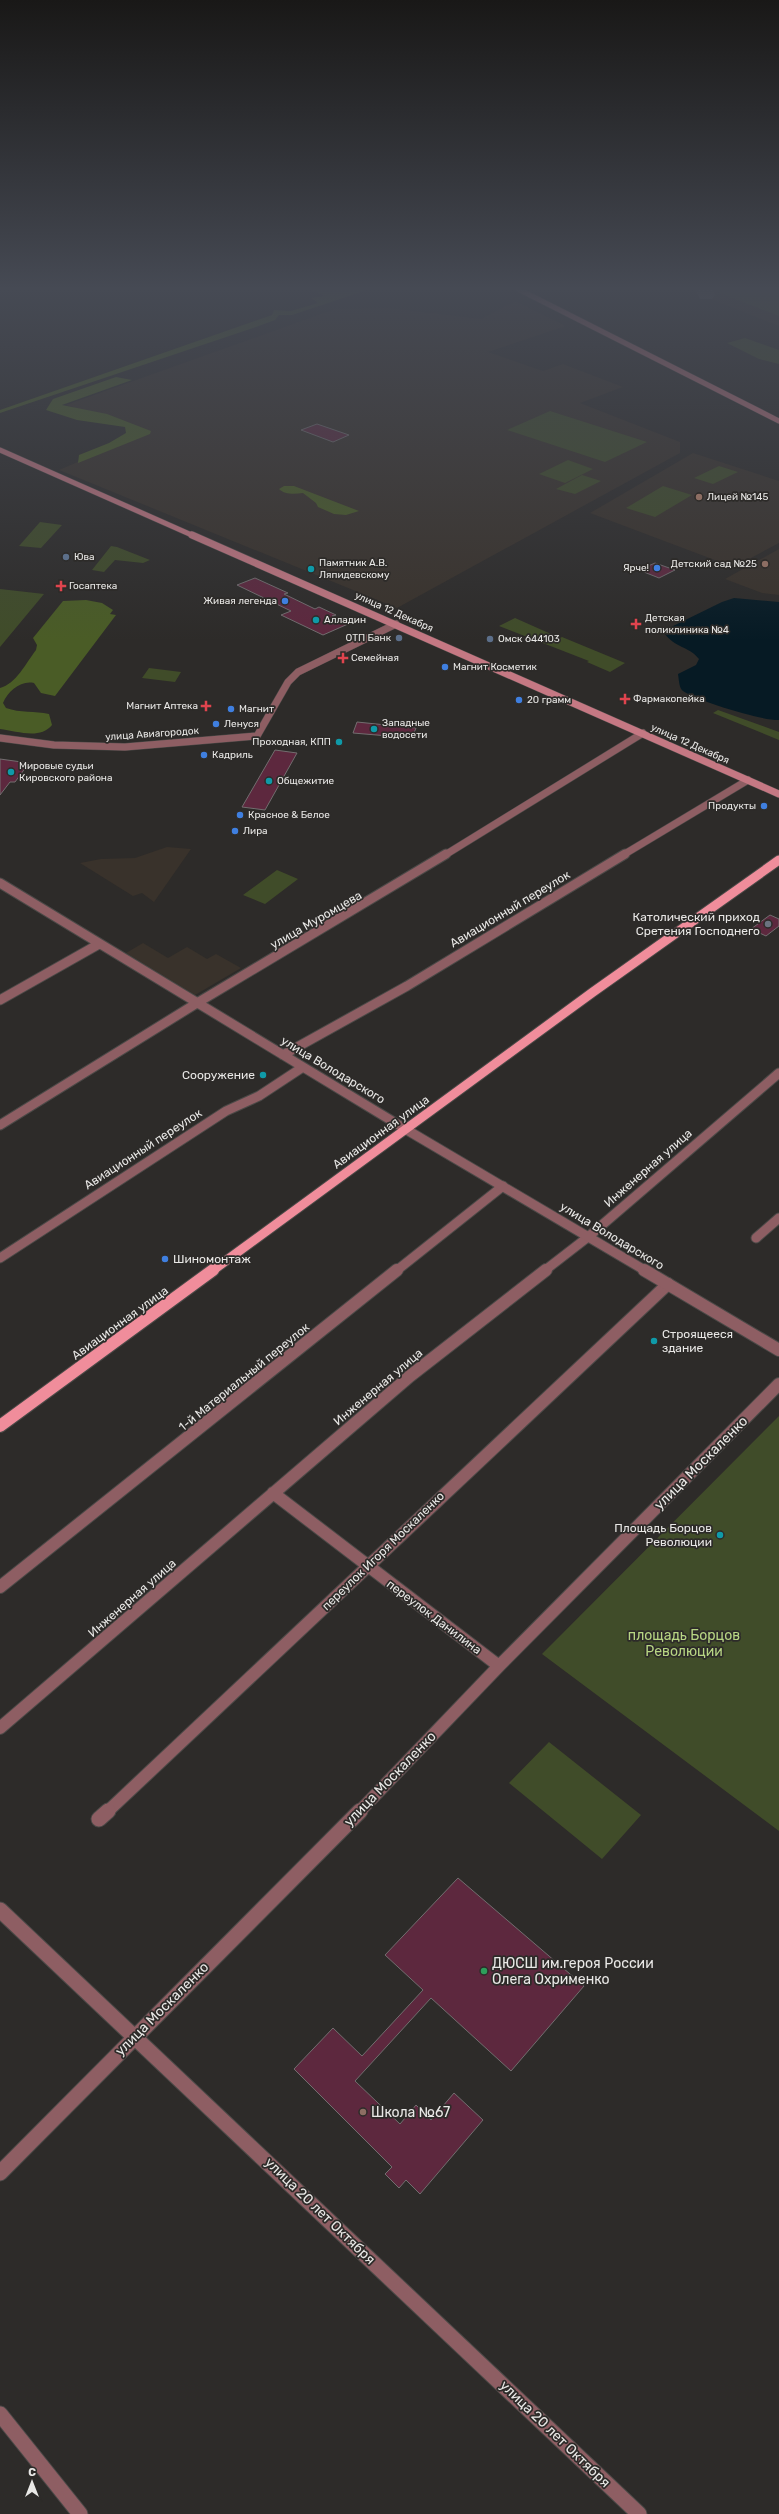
<svg xmlns="http://www.w3.org/2000/svg" width="779" height="2514" viewBox="0 0 779 2514" font-family="Rubik,sans-serif">
<style>
.built{fill:#39322b}
.green{fill:#404c29}
.forest{fill:#4a5c26}
.water{fill:#061a24}
.lines{fill:none;stroke-linecap:round;stroke-linejoin:round}
.taxiway{fill:#605e5c;fill-rule:evenodd}
.building{fill:#5d283e;stroke:#726e6f}
.minor-far3-casing{stroke:#4b4947;stroke-width:8}
.minor-far2-casing{stroke:#4b4947;stroke-width:11}
.minor-far1-casing{stroke:#4b4947;stroke-width:14}
.minor-casing{stroke:#4b4947;stroke-width:17}
.tertiary-far2-casing{stroke:#4b4947;stroke-width:8}
.tertiary-far1-casing{stroke:#4b4947;stroke-width:11}
.tertiary-casing{stroke:#4b4947;stroke-width:14}
.secondary-far1-casing{stroke:#4b4947;stroke-width:6}
.secondary-casing{stroke:#4b4947;stroke-width:8}
.primary-far1-casing{stroke:#4b4947;stroke-width:11}
.primary-casing{stroke:#4b4947;stroke-width:14}
.minor-far3{stroke:#8e5e63;stroke-width:7}
.minor-far2{stroke:#8e5e63;stroke-width:9}
.minor-far1{stroke:#8e5e63;stroke-width:12}
.minor{stroke:#8e5e63;stroke-width:15}
.tertiary-far2{stroke:#8e5e63;stroke-width:7}
.tertiary-far1{stroke:#8e5e63;stroke-width:9}
.tertiary{stroke:#8e5e63;stroke-width:12}
.secondary-far1{stroke:#c57883;stroke-width:5}
.secondary{stroke:#c57883;stroke-width:7}
.primary-far1{stroke:#f08d9b;stroke-width:9}
.primary{stroke:#f08d9b;stroke-width:12}
.education-dot{fill:#8d6e63;stroke:#2d2b29;stroke-width:1.5}
.service-dot{fill:#5c6f8a;stroke:#2d2b29;stroke-width:1.5}
.shop-dot{fill:#3f7fe0;stroke:#2d2b29;stroke-width:1.5}
.culture-dot{fill:#0f9aa8;stroke:#2d2b29;stroke-width:1.5}
.health-dot{fill:#e0444e;stroke:#2d2b29;stroke-width:1.5}
.worship-dot{fill:#6b7280;stroke:#2d2b29;stroke-width:1.5}
.leisure-dot{fill:#2e9e5b;stroke:#2d2b29;stroke-width:1.5}
.labels{text-anchor:middle;dominant-baseline:central;stroke-width:3.5;stroke-linejoin:round;paint-order:stroke}
.far-poi-label{font-size:10px;fill:#e9e8e6;stroke:#2d2b29;text-anchor:start}
.far-street-label{font-size:10px;fill:#e9e8e6;stroke:#2d2b29}
.street-label{font-size:12px;fill:#e9e8e6;stroke:#2d2b29}
.poi-label{font-size:12px;fill:#e9e8e6;stroke:#2d2b29;text-anchor:end}
.near-street-label{font-size:14px;fill:#e9e8e6;stroke:#2d2b29}
.near-park-label{font-size:14px;fill:#b7d583;stroke:#2d2b29}
.near-poi-label{font-size:14px;fill:#e9e8e6;stroke:#2d2b29;text-anchor:start}
</style>
<rect width="100%" height="100%" fill="#2d2b29"/>
<path class="built" d="M682 289H779V326L700 295Z
M515 301 566 326 488 352 543 371 563 364 623 387 580 403 680 442V453L397 608 59 470 150 431 66 405 335 309 389 308 481 319Z
M693 453 779 481V543L738 565H728L590 513Z
M779 549V595L762 593 725 579Z
M167 847 191 849 154 902 142 893 133 896 80 863 101 859 135 858Z
M143 943 168 958 187 947 207 959 216 954 241 968 195 995 126 953Z"/>
<path class="green" d="M714 289H779V316L715 291Z
M745 338 779 350V364L759 359 727 343Z
M550 411 647 442 605 462 507 430Z
M568 460 593 469 565 483 539 474Z
M719 466 738 472 713 484 694 478Z
M582 475 601 481 575 494 556 489Z
M663 486 692 495 655 517 626 508Z
M40 522 62 525 41 548 19 546Z
M111 546 117 547 150 560 143 563 115 560 104 572 92 570Z
M0 589 44 594 0 647Z
M515 618 560 638 562 637 625 663 610 672 587 662 589 661 499 626Z
M149 668 181 672 175 682 142 678Z
M718 710 779 732V740L713 713Z
M277 870 298 879 265 904 243 895Z
M779 1416V1831L542 1654Z
M549 1742 641 1815 602 1859 509 1783Z"/>
<path class="forest" d="M308 289H370L292 315H279L275 320 256 327 0 413V410L272 315 274 310 291 311 318 303 311 298 325 296Z
M116 377 132 380 62 405 107 414 151 431 150 434 78 463 79 455 109 443 126 433 125 427 77 420 46 410 53 399Z
M284 486H294L359 511 346 515 334 514 318 507 316 503 303 493C295 494 285 495 279 489Z
M86 600 102 603 113 610 110 614 116 615 55 696 41 693 34 683C21 680 8 691 3 703L6 708C20 713 35 711 49 714L52 725C40 740 17 731 0 729V688C16 684 26 663 36 650L37 645 33 638 63 601Z"/>
<path class="water" d="M734 598 779 602V720C763 721 697 701 683 691 679 688 679 680 678 674L696 665 699 659C690 647 674 647 665 634L671 627 722 602Z"/>
<g class="lines">
<path class="taxiway" d="M695 289H713L715 295 712 299H700Z"/>
</g>
<path class="building" d="M317 424 349 435 333 442 301 430Z
M655 563 675 570 659 578 639 570Z
M255 578 288 593 284 594 315 609 319 607 336 615 332 616 348 624 323 635 281 615 291 611 237 585Z
M357 722 396 726 416 728 412 738 353 733Z
M275 750 297 753 265 810 242 807Z
M0 759 29 763 15 782H10L0 795Z
M770 915 779 919V926L766 936 751 929Z
M458 1878 584 1986 511 2071 431 1998 355 2081 400 2124 416 2105 431 2120 454 2093 483 2120 420 2194 406 2180 399 2188 385 2174 392 2167 294 2069 333 2028 362 2056 423 1990 385 1955Z"/>
<g class="lines">
<defs>
<path id="minor-far3" d="M445 855 643 733
M623 855 748 780"/>
<path id="minor-far2" d="M0 883 407 1130
M0 1000 99 944
M283 1055 407 986 625 854
M0 1125 197 1003 446 854
M756 1238 779 1218
M0 1258 226 1111 259 1096 303 1067
M396 1271 503 1186
M544 1271 588 1237 779 1073"/>
<path id="minor-far1" d="M273 1493 499 1666
M0 1587 397 1270
M0 1728 410 1376 546 1270
M107 1812 668 1284
M359 1812 499 1666 779 1384"/>
<path id="minor" d="M99 1819 108 1811
M0 1910 639 2514
M0 2173 360 1811
M0 2414 80 2514"/>
<path id="tertiary-far2" d="M0 738 54 745 125 747 257 736 288 682 298 672 396 624"/>
<path id="tertiary-far1" d="M407 1130 646 1271"/>
<path id="tertiary" d="M644 1270 779 1350"/>
<path id="secondary-far1" d="M518 289 779 421
M0 450 194 536"/>
<path id="secondary" d="M192 535 779 794"/>
<path id="primary-far1" d="M212 1271 593 992 779 860"/>
<path id="primary" d="M0 1426 213 1270"/>
</defs>
<use href="#minor-far3" class="minor-far3-casing"/>
<use href="#minor-far2" class="minor-far2-casing"/>
<use href="#minor-far1" class="minor-far1-casing"/>
<use href="#minor" class="minor-casing"/>
<use href="#tertiary-far2" class="tertiary-far2-casing"/>
<use href="#tertiary-far1" class="tertiary-far1-casing"/>
<use href="#tertiary" class="tertiary-casing"/>
<use href="#secondary-far1" class="secondary-far1-casing"/>
<use href="#secondary" class="secondary-casing"/>
<use href="#primary-far1" class="primary-far1-casing"/>
<use href="#primary" class="primary-casing"/>
<use href="#minor-far3" class="minor-far3"/>
<use href="#minor-far2" class="minor-far2"/>
<use href="#minor-far1" class="minor-far1"/>
<use href="#minor" class="minor"/>
<use href="#tertiary-far2" class="tertiary-far2"/>
<use href="#tertiary-far1" class="tertiary-far1"/>
<use href="#tertiary" class="tertiary"/>
<use href="#secondary-far1" class="secondary-far1"/>
<use href="#secondary" class="secondary"/>
<use href="#primary-far1" class="primary-far1"/>
<use href="#primary" class="primary"/>
</g>
<linearGradient id="sky" x2="0" y2="1"><stop stop-color="#191817"/><stop offset="0.45" stop-color="#464a54"/><stop offset="1" stop-color="#464a54" stop-opacity="0"/></linearGradient>
<rect width="779" height="641" fill="url(#sky)"/>
<g class="education-dot">
<circle cx="699" cy="497" r="4"/>
<circle cx="765" cy="564" r="4"/>
<circle cx="363" cy="2112" r="4"/>
</g>
<g class="service-dot">
<circle cx="66" cy="557" r="4"/>
<circle cx="399" cy="638" r="4"/>
<circle cx="490" cy="639" r="4"/>
</g>
<g class="shop-dot">
<circle cx="657" cy="568" r="4"/>
<circle cx="285" cy="601" r="4"/>
<circle cx="445" cy="667" r="4"/>
<circle cx="519" cy="700" r="4"/>
<circle cx="231" cy="709" r="4"/>
<circle cx="216" cy="724" r="4"/>
<circle cx="204" cy="755" r="4"/>
<circle cx="764" cy="806" r="4"/>
<circle cx="240" cy="815" r="4"/>
<circle cx="235" cy="831" r="4"/>
<circle cx="165" cy="1259" r="4"/>
</g>
<g class="culture-dot">
<circle cx="311" cy="569" r="4"/>
<circle cx="316" cy="620" r="4"/>
<circle cx="374" cy="729" r="4"/>
<circle cx="339" cy="742" r="4"/>
<circle cx="11" cy="772" r="4"/>
<circle cx="269" cy="781" r="4"/>
<circle cx="263" cy="1075" r="4"/>
<circle cx="654" cy="1341" r="4"/>
<circle cx="720" cy="1535" r="4"/>
</g>
<g class="health-dot">
<path d="M59 580h4v4h4v4h-4v4h-4v-4h-4v-4h4z"/>
<path d="M634 618h4v4h4v4h-4v4h-4v-4h-4v-4h4z"/>
<path d="M341 652h4v4h4v4h-4v4h-4v-4h-4v-4h4z"/>
<path d="M623 693h4v4h4v4h-4v4h-4v-4h-4v-4h4z"/>
<path d="M204 700h4v4h4v4h-4v4h-4v-4h-4v-4h4z"/>
</g>
<circle class="worship-dot" cx="768" cy="924" r="4"/>
<circle class="leisure-dot" cx="484" cy="1971" r="4"/>
<g class="labels">
<g class="far-poi-label">
<text x="707" y="497">Лицей №145</text>
<text x="74" y="557">Юва</text>
<text x="319" y="563">Памятник А.В.<tspan x="319" dy="12">Ляпидевскому</tspan></text>
<text x="757" y="564" text-anchor="end">Детский сад №25</text>
<text x="649" y="568" text-anchor="end">Ярче!</text>
<text x="69" y="586">Госаптека</text>
<text x="277" y="601" text-anchor="end">Живая легенда</text>
<text x="645" y="618">Детская<tspan x="645" dy="12">поликлиника №4</tspan></text>
<text x="324" y="620">Алладин</text>
<text x="391" y="638" text-anchor="end">ОТП Банк</text>
<text x="498" y="639">Омск 644103</text>
<text x="351" y="658">Семейная</text>
<text x="453" y="667">Магнит Косметик</text>
<text x="633" y="699">Фармакопейка</text>
<text x="527" y="700">20 грамм</text>
<text x="198" y="706" text-anchor="end">Магнит Аптека</text>
<text x="239" y="709">Магнит</text>
<text x="382" y="723">Западные<tspan x="382" dy="12">водосети</tspan></text>
<text x="224" y="724">Ленуся</text>
<text x="331" y="742" text-anchor="end">Проходная, КПП</text>
<text x="212" y="755">Кадриль</text>
<text x="19" y="766">Мировые судьи<tspan x="19" dy="12">Кировского района</tspan></text>
<text x="277" y="781">Общежитие</text>
<text x="756" y="806" text-anchor="end">Продукты</text>
<text x="248" y="815">Красное &amp; Белое</text>
<text x="243" y="831">Лира</text>
</g>
<g class="far-street-label">
<text transform="translate(394 612) rotate(24)">улица 12 Декабря</text>
<text transform="translate(152 734) rotate(-4)">улица Авиагородок</text>
<text transform="translate(690 744) rotate(24)">улица 12 Декабря</text>
</g>
<g class="street-label">
<text transform="translate(510 909) rotate(-31)">Авиационный переулок</text>
<text transform="translate(316 920) rotate(-30)">улица Муромцева</text>
<text transform="translate(333 1070) rotate(31)">улица Володарского</text>
<text transform="translate(381 1132) rotate(-36)">Авиационная улица</text>
<text transform="translate(143 1149) rotate(-33)">Авиационный переулок</text>
<text transform="translate(648 1168) rotate(-41)">Инженерная улица</text>
<text transform="translate(612 1236) rotate(31)">улица Володарского</text>
<text transform="translate(120 1323) rotate(-36)">Авиационная улица</text>
<text transform="translate(244 1377) rotate(-39)">1-й Материальный переулок</text>
<text transform="translate(378 1387) rotate(-40)">Инженерная улица</text>
<text transform="translate(383 1551) rotate(-44)">переулок Игоря Москаленко</text>
<text transform="translate(132 1598) rotate(-41)">Инженерная улица</text>
<text transform="translate(434 1617) rotate(37)">переулок Данилина</text>
</g>
<g class="poi-label">
<text x="760" y="917">Католический приход<tspan x="760" dy="14">Сретения Господнего</tspan></text>
<text x="255" y="1075">Сооружение</text>
<text x="173" y="1259" text-anchor="start">Шиномонтаж</text>
<text x="662" y="1334" text-anchor="start">Строящееся<tspan x="662" dy="14">здание</tspan></text>
<text x="712" y="1528">Площадь Борцов<tspan x="712" dy="14">Революции</tspan></text>
</g>
<g class="near-street-label">
<text transform="translate(701 1463) rotate(-45)">улица Москаленко</text>
<text transform="translate(390 1779) rotate(-46)">улица Москаленко</text>
<text transform="translate(162 2009) rotate(-45)">улица Москаленко</text>
<text transform="translate(320 2211) rotate(44)">улица 20 лет Октября</text>
<text transform="translate(555 2434) rotate(44)">улица 20 лет Октября</text>
</g>
<g class="near-park-label">
<text x="684" y="1635">площадь Борцов<tspan x="684" dy="16">Революции</tspan></text>
</g>
<g class="near-poi-label">
<text x="492" y="1963">ДЮСШ им.героя России<tspan x="492" dy="16">Олега Охрименко</tspan></text>
<text x="371" y="2112">Школа №67</text>
</g>
</g>
<g transform="translate(32 2482)" stroke="#2d2b29" stroke-width="3" paint-order="stroke">
<path d="M0-3L7 15L0 10L-7 15Z" fill="#e9e8e6"/>
<text y="-6" font-size="11" font-weight="bold" text-anchor="middle" fill="#e9e8e6">С</text>
</g>
</svg>
